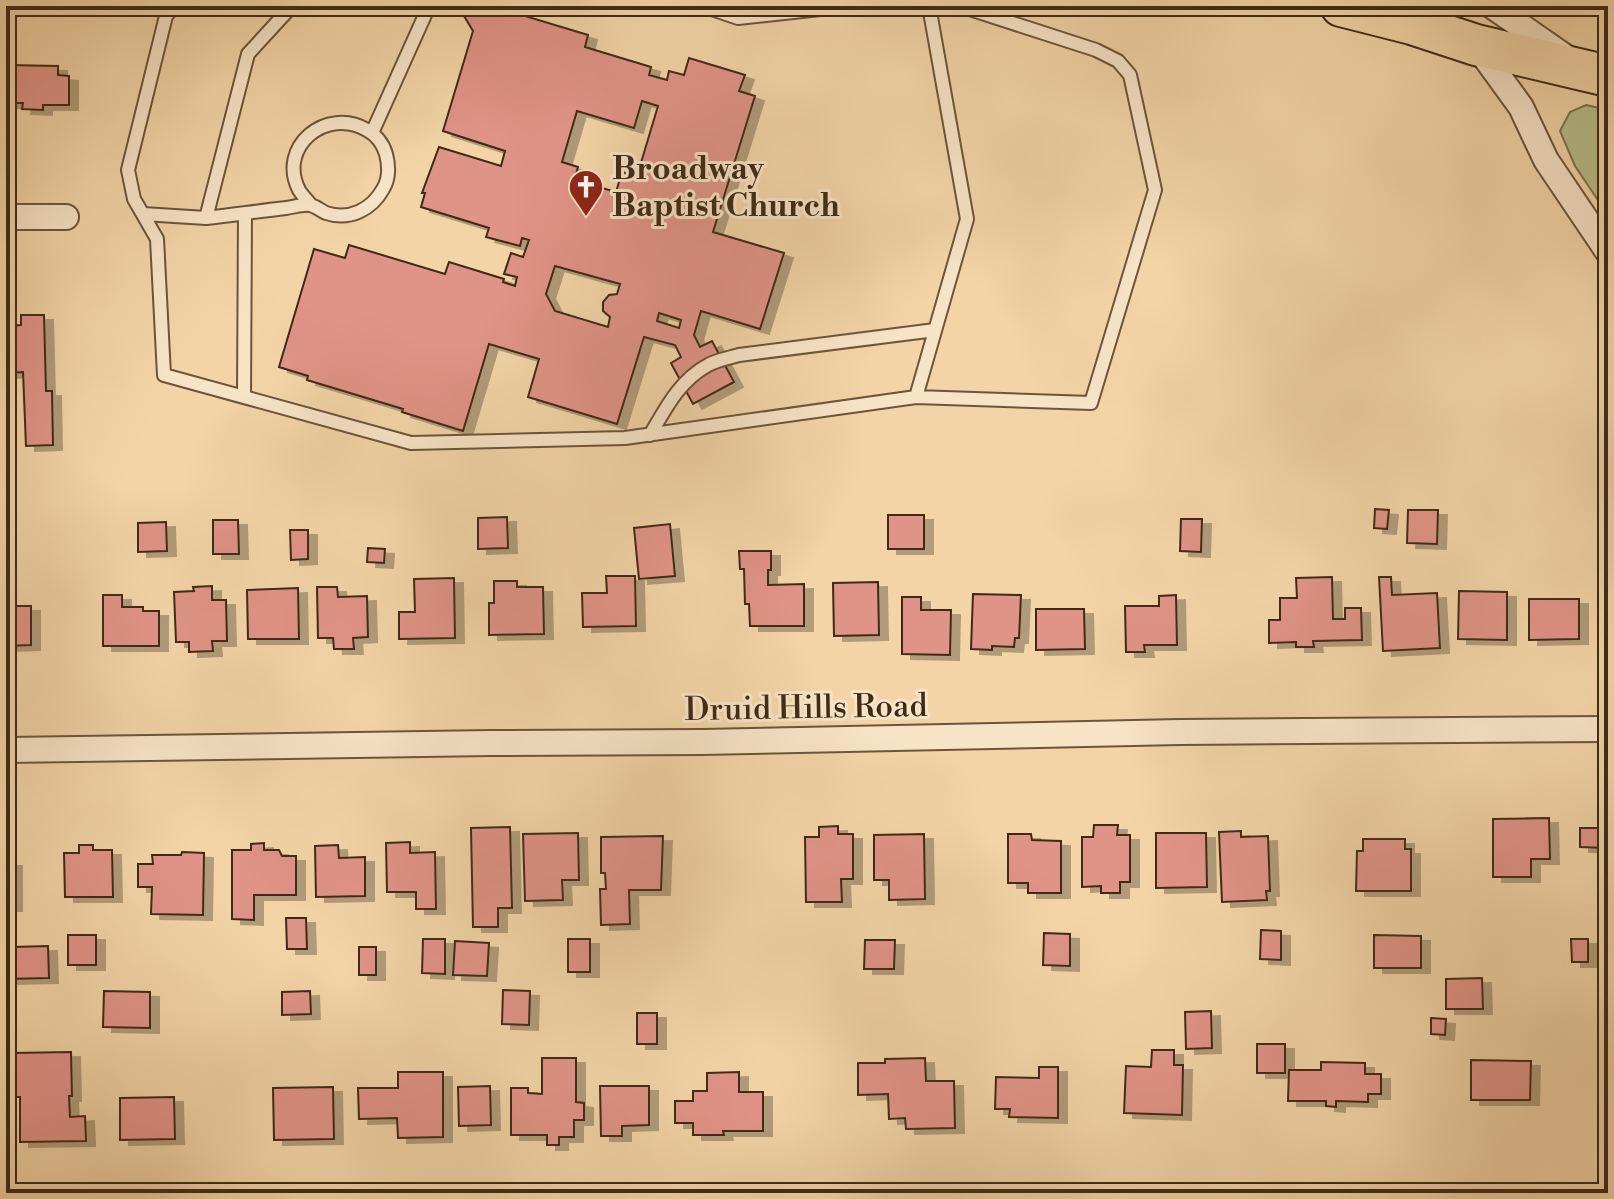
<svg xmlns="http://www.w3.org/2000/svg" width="1614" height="1199" viewBox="0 0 1614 1199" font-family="'Libre Bodoni',serif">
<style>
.green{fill:#b7bd89;stroke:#7b744f;stroke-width:2}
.building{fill:#e09387;stroke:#3f2b15;stroke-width:2;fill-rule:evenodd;filter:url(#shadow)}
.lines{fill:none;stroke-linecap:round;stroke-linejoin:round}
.lane-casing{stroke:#6c553a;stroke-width:16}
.street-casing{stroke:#6c553a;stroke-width:28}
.primary-casing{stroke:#3f2b15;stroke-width:44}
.lane{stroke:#f7e3c6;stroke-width:12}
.street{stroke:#f7e3c6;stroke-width:24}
.primary{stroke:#f2d4a7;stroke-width:40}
.labels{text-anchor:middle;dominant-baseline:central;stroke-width:6;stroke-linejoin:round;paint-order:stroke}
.poi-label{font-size:32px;font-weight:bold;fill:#3f2b15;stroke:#f7e3c6;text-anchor:start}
.street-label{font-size:32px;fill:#3f2b15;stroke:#f7e3c6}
</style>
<defs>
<filter id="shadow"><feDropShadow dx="9" dy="5" stdDeviation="0" flood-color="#0004"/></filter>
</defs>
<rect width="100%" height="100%" fill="#f2d4a7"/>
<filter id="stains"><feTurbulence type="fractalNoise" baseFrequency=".0025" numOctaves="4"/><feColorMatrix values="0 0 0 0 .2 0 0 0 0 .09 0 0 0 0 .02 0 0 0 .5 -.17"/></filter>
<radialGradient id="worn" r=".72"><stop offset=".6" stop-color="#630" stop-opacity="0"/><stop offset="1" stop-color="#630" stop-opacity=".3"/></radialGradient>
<path class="green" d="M1586 105 1608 110V215L1575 166 1560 131 1570 112Z"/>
<path class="building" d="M458 6H511L515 13 588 35 585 47 651 67 649 75 667 80 669 71 684 75 689 58 745 75 739 91 755 96 713 232 784 253 760 329 701 311 694 335 700 347 712 341 734 382 693 404 671 363 681 357 675 345 644 337 617 424 528 397 539 359 489 344 463 431 402 412 403 409 307 380 308 376 279 367 314 249 345 258 349 245 445 274 449 262 504 279 503 282 515 286 517 277 504 274 511 253 523 257 529 240 522 238 520 246 486 237 489 228 421 207 425 193H422L439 147 501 166 505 151 443 131 473 31ZM642 101 658 106 637 176 622 172 616 192 574 180 578 167 562 162 577 111 634 128ZM555 266 620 284 617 294 609 295 603 302V311L610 317 608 327 555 311 546 294ZM659 313 681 320 679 328 657 321Z
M6 65 58 66V75L69 76V105H43V110L22 109 23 103H6Z
M21 315H44L46 391H52L53 445 26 446 23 372 6 373V326L21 325Z
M1375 509 1389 510 1387 529 1374 528Z
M1408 510H1438L1437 544 1407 543Z
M888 515H924V549H888Z
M507 517 508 548 478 549V518Z
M1181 519H1202L1201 552 1180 551Z
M213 520H238L239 554H213Z
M166 522 167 551 138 552V523Z
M670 524 675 576 639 579 634 528Z
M290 530H308V559L291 560Z
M368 548 385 549 384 563 367 562Z
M739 551H771V570H768V585L804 584V626H750L749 604H745L744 569H740Z
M606 576H635L636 626 583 627 582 593H607Z
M1332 577 1333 619H1345V608H1361L1362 640 1313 641 1314 647H1296V642L1269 643V620H1280V598H1297L1296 578Z
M1379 577H1391L1392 595 1437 593 1440 648 1383 651Z
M454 578 455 638 399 639V612H415L414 579Z
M494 581H517V587H543L544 634 489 635V603H494Z
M878 582 879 635 834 636 833 583Z
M212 586V600H226L227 641H212L213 651 189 652V642H176L174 592 194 591 193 587Z
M317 587H337L338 597 367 596 368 637 353 638 354 649H334L333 638H318Z
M298 588 299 639H248L247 590Z
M1459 591 1507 592V640L1458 639Z
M973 594 1021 595 1019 638H1015L1014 647 992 646V650L971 649Z
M103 595H122V607H143V611H159V646H103Z
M1176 595 1177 645H1144L1145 652H1126L1125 606H1159V596Z
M902 597H921V610H951L950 655 902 654Z
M6 599 7 606H31V645L6 646Z
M1529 599H1579V639L1529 640Z
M1036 609H1084L1085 649 1036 650Z
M1604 817H1608V854L1607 848 1580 847V828H1604Z
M1549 818 1550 859H1531V877H1493V819Z
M1094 825H1118L1117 835H1130V882H1120V893H1101V886L1082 887V837H1093Z
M838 826V834H853V879H841L842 902H806L805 837H819V827Z
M510 827 512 908H498V927H473L471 828Z
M1241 831V837L1268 836 1270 891H1266L1267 900 1222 902 1219 832Z
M578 833 579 880H562L563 900 525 901 523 834Z
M1156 833H1206L1207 887 1156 888Z
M924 834 925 899 889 900V880H874V835Z
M1008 834H1031L1032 840 1061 841V893H1028V883H1008Z
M663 836 661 890H629L630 924 601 925 600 889H606L605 873H601V837Z
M1363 839H1405V849H1411V891H1356L1357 851H1363Z
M410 842V853L435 852 436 909H416V892H387L386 843Z
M264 843V850H279L282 856H296V895H254V920L232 919V850H251V844Z
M79 845H93V850H112L113 897H65L64 853H79Z
M338 845 339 858 365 857V896L316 897 315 846Z
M182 852 204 853 203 915 151 914 152 887H138V864H153L152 855H181Z
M6 861H13V906H6Z
M286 918H306L307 949H287Z
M1261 930 1281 931V960L1260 959Z
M1044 933 1070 934V966L1043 965Z
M68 935H96V965H68Z
M1374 935 1421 936V968H1374Z
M423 939H445V974L422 973Z
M568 939H590V972H568Z
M1571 939H1588V962H1572Z
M865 940H895L894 969H864Z
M455 941 489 943 487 976 453 975Z
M48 946 49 978 6 979V953L13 950 12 947Z
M359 947H376V975H359Z
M1482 978 1483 1009H1446V979Z
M503 990 530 991 529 1025 502 1024Z
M104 991 150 992V1028L103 1027Z
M310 991 311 1014 282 1015V992Z
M1211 1011 1212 1048 1186 1049 1185 1012Z
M637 1013H657V1044H637Z
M1431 1018 1446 1019 1445 1035 1431 1034Z
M1257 1044H1285V1073H1257Z
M1152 1050H1174V1065H1183L1182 1115 1124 1113 1126 1066 1151 1067Z
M71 1052 72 1096H69L70 1117 85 1116 86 1141 20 1142V1097H14L13 1053Z
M542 1058H576V1102L584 1103V1120H574V1137H559V1145H547V1135H511V1088H528V1093L542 1094Z
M925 1058 926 1081H954L955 1128 906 1129 905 1118 889 1119 888 1094 858 1095V1063H885V1059Z
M1471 1060 1531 1061 1530 1100H1471Z
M1321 1062 1365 1063V1074H1381V1094H1368V1102L1336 1101V1107L1326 1106V1101H1288L1289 1070H1321Z
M1039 1067H1058V1118L1009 1117 1010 1109H995L996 1077 1039 1078Z
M398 1072H443V1137L398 1138 397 1118 359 1119 358 1088H398Z
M739 1072V1092H763V1131H723L724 1135H693V1123H675V1101H693V1091H707V1073Z
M490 1086 491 1125 459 1126 458 1087Z
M600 1086H649V1125L622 1126V1136H601Z
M333 1087 334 1139 274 1140 273 1088Z
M174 1097 175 1139 120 1140V1098Z"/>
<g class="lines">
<defs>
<path id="lane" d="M175 6 166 16 128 170 134 199 157 239 164 375 411 443 625 438 916 397 1091 403 1155 190 1130 75 1118 61 1096 50 960 6
M703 6 738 18 848 6
M372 133 429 6
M143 214 206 218 248 54 292 6
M206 218C233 215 259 211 286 208 293 207 303 204 310 205 316 206 321 211 326 213 350 221 372 209 383 189 390 178 389 166 386 154 383 144 376 135 367 130 326 106 277 147 299 190 302 195 307 200 311 205
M244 397 245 213
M916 397 967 219 929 6
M650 435C666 408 679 381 708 365 717 360 729 358 739 355L935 330"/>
<path id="street" d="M1492 6 1567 58
M1476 45 1521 107 1546 160 1608 252
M6 217H66
M6 750 491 743 702 742 1180 732 1608 729"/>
<path id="primary" d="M1341 6 1412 24 1476 45 1608 76"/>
</defs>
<use href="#lane" class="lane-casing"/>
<use href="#street" class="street-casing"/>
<use href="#primary" class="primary-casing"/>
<use href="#lane" class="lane"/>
<use href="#street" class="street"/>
<use href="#primary" class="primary"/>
</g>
<defs>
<symbol id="church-pin" viewBox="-11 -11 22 30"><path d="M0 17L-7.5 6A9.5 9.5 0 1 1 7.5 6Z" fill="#8f2418" stroke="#f7e3c6"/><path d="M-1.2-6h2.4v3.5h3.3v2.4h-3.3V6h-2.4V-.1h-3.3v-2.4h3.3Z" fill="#fff"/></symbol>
</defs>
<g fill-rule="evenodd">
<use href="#church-pin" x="566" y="167" width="40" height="54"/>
</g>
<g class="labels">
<g class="poi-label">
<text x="612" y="169">Broadway<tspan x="612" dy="37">Baptist Church</tspan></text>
</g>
<g class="street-label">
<text transform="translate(806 708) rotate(-1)">Druid Hills Road</text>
</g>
</g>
<rect width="1614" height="1199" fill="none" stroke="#f2d4a7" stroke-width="32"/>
<rect x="8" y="8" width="1598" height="1183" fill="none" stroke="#3f2b15" stroke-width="4"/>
<rect x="16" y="16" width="1582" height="1167" fill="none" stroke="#3f2b15" stroke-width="2"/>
<rect width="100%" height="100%" filter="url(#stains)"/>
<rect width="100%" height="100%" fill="url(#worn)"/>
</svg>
